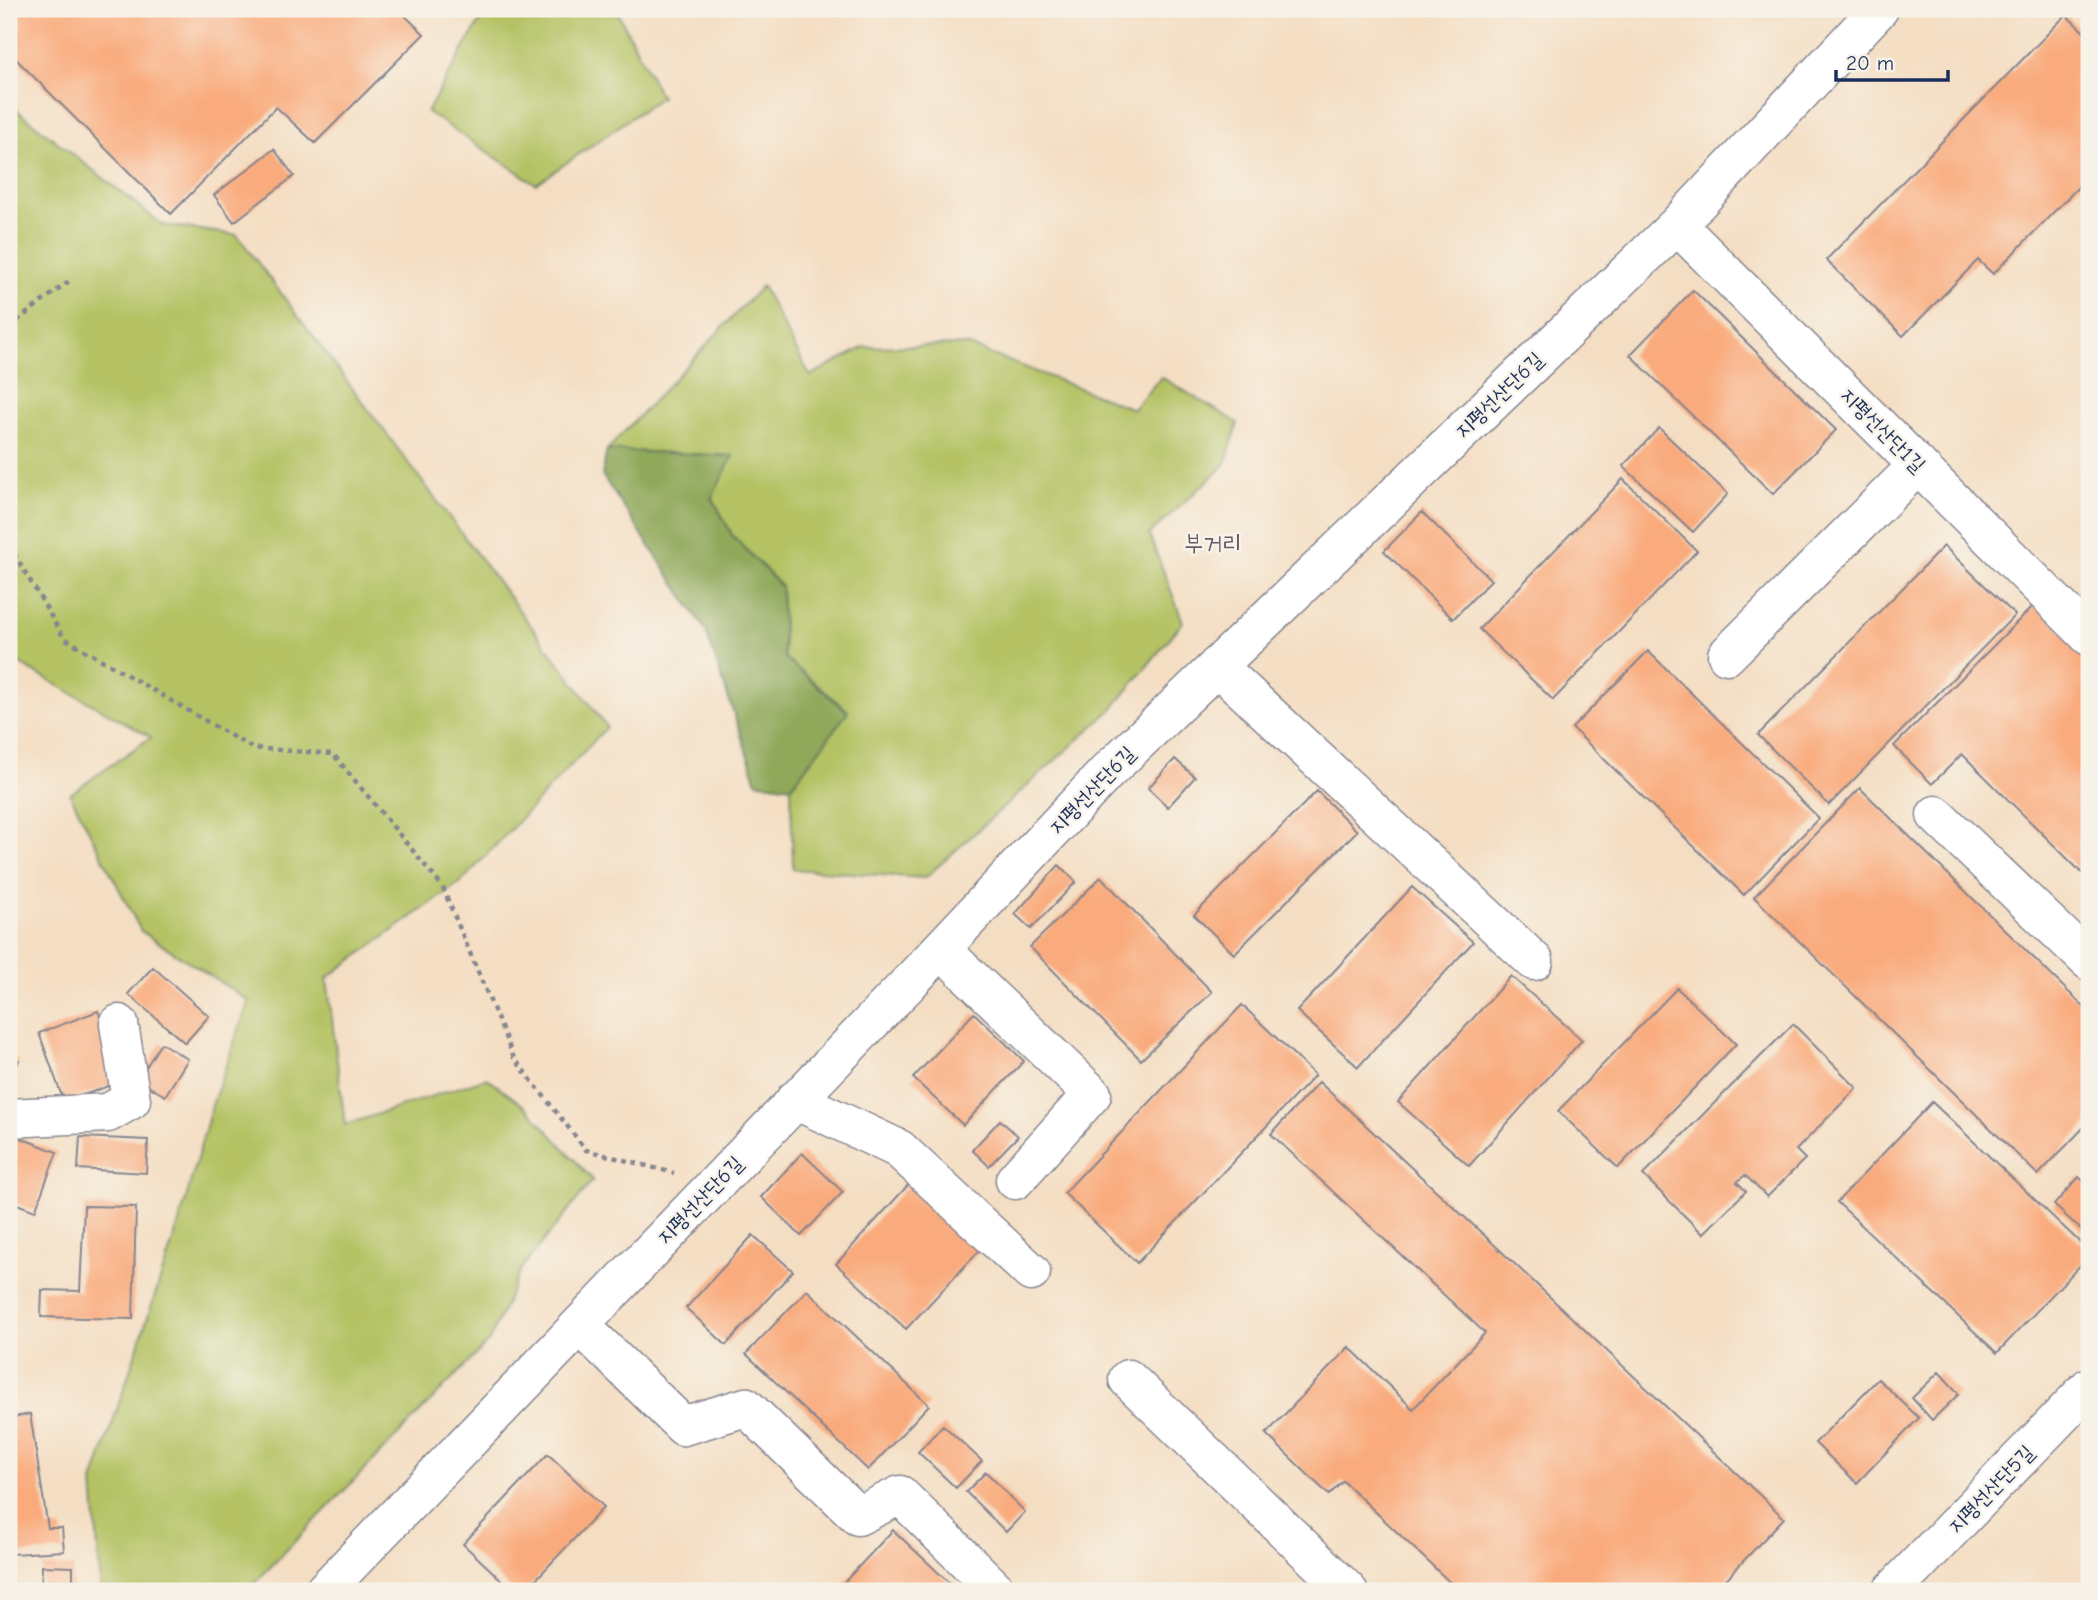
<svg xmlns="http://www.w3.org/2000/svg" width="2098" height="1600" viewBox="0 0 2098 1600" font-family="'Comic Neue','Poor Story',sans-serif">
<style>
.green{fill:#b4c264;stroke:#687861;stroke-width:2}
.forest{fill:#8fa85a;stroke:#556c5c;stroke-width:2}
.building{fill:#f9ab7d}
.lines{fill:none;stroke-linecap:round;stroke-linejoin:round}
.minor-casing{stroke:#888690;stroke-width:41}
.path{stroke:#888690;stroke-width:4.5;stroke-dasharray:5 5;stroke-linecap:butt}
.minor{stroke:#fff;stroke-width:38}
.labels{text-anchor:middle;dominant-baseline:central;stroke-width:5;stroke-linejoin:round;paint-order:stroke}
.street-label{font-size:21px;fill:#1b2f5e;stroke:#f7f3e8}
.quarter-label{font-size:24px;fill:#695a69;stroke:#f7f3e8}
</style>
<rect width="100%" height="100%" fill="#f7f3e8"/>
<filter id="ink" filterUnits="userSpaceOnUse"><feTurbulence type="fractalNoise" baseFrequency=".0143" numOctaves="2"/><feDisplacementMap in="SourceGraphic" scale="14" xChannelSelector="R" yChannelSelector="G"/><feConvolveMatrix kernelMatrix="1 2 1 2 8 2 1 2 1" color-interpolation-filters="sRGB"/></filter>
<filter id="wash" filterUnits="userSpaceOnUse"><feTurbulence type="fractalNoise" baseFrequency=".00686" numOctaves="4" result="noise"/><feDisplacementMap in="SourceGraphic" scale="28" xChannelSelector="R" yChannelSelector="G"/><feGaussianBlur stdDeviation="1.57" result="paint"/><feColorMatrix in="noise" values="0 0 0 0 0 0 0 0 0 0 0 0 0 0 0 0 0 1.4 0 .05"/><feComposite in="paint" operator="in"/></filter>
<g filter="url(#wash)">
<rect width="100%" height="100%" fill="#f4dec3"/>
<path class="green" d="M487 9H616L661 97 536 184 427 112Z
M9 104 163 225 237 235 607 727 463 880 327 978 345 1125 487 1078 528 1109 593 1180 521 1269 489 1341 247 1591H101L93 1482 180 1220 212 1105 249 1001 141 931 70 794 151 737 9 658Z
M762 286 810 376 864 347 967 345 1133 409 1161 377 1238 423 1225 465 1149 534 1183 622 1112 709 925 878 793 869 791 787 848 711 784 657 781 586 732 535 712 497 732 456 607 450Z"/>
<path class="forest" d="M607 450 733 456 712 497 732 535 781 586 784 657 848 712 791 787 757 782 705 629 602 475Z"/>
<g id="blocks">
<path class="building" d="M9 9H398L424 34 315 143 276 107 171 214 9 52Z
M2066 15 2089 37V176L1993 274 1978 260 1903 336 1826 260Z
M274 149 294 176 234 222 214 195Z
M1693 290 1836 430 1773 494 1630 355Z
M1659 428 1728 494 1693 532 1623 466Z
M1623 479 1697 551 1553 700 1479 629Z
M1422 512 1491 580 1453 619 1384 551Z
M1944 546 2015 615 1829 805 1758 735Z
M2035 604 2089 658V880L1962 754 1932 784 1894 746Z
M1648 651 1819 818 1744 895 1572 728Z
M1175 759 1195 777 1168 807 1148 788Z
M1860 788 2089 1012V1122L2038 1175 1754 897Z
M1317 791 1357 831 1234 954 1194 915Z
M1059 865 1076 882 1031 929 1015 914Z
M1101 877 1212 992 1141 1060 1030 947Z
M1412 887 1473 942 1358 1067 1297 1011Z
M153 967 209 1016 185 1043 128 994Z
M1511 976 1582 1040 1469 1166 1398 1102Z
M1677 988 1736 1044 1618 1168 1558 1111Z
M1242 1005 1315 1075 1137 1263 1064 1193Z
M98 1011 123 1081 64 1102 39 1033Z
M974 1013 1024 1061 963 1125 913 1078Z
M1793 1024 1857 1088 1796 1150 1805 1159 1767 1197 1745 1175 1737 1182 1746 1191 1703 1234 1643 1175Z
M161 1043 188 1059 165 1096 138 1080Z
M9 1056 19 1060 9 1085Z
M1319 1082 1485 1236 1784 1518 1715 1591H1459L1343 1481 1329 1495 1266 1434 1349 1347 1413 1409 1485 1333 1271 1134Z
M1932 1102 2089 1251V1256L1997 1353 1837 1202Z
M1000 1120 1018 1136 989 1166 972 1150Z
M18 1137 57 1152 35 1211 9 1201V1161Z
M80 1137 148 1140 146 1173 78 1169Z
M802 1153 843 1192 801 1236 761 1197Z
M2079 1177 2089 1186V1237L2054 1205Z
M910 1183 981 1249 906 1329 836 1264Z
M84 1206 136 1207 133 1319 41 1317 42 1290 80 1291Z
M753 1235 793 1271 726 1345 686 1308Z
M807 1290 929 1405 868 1470 746 1354Z
M1939 1372 1959 1394 1932 1420 1912 1398Z
M1878 1379 1919 1418 1857 1483 1815 1443Z
M30 1414 48 1528H62L64 1551 12 1554 11 1534H9V1418Z
M943 1425 982 1461 956 1488 918 1452Z
M548 1454 604 1507 525 1591H513L463 1544Z
M986 1472 1025 1512 1006 1532 966 1492Z
M893 1530 958 1591H836Z
M42 1566 73 1567V1591H41Z"/>
</g>
</g>
<g filter="url(#ink)">
<use href="#blocks" fill-opacity="0" stroke="#888690" stroke-width="2"/>
<g class="lines">
<defs>
<path id="minor" d="M1677 225 2089 636
M1727 655 1918 465
M1217 666 1534 961
M1936 815 2089 961
M941 949 1092 1094 1015 1180
M795 1100 899 1149 1031 1272
M9 1118 108 1113 131 1100 119 1024
M580 1325 683 1426 746 1407 858 1516 900 1495 997 1591
M1128 1379 1348 1591
M324 1591 907 985 1107 772 1677 225 1879 9
M1892 1591 2089 1387"/>
</defs>
<use href="#minor" class="minor-casing"/>
<path class="path" d="M9 327 72 279
M9 545 64 638 252 748 333 754 442 886 514 1058 586 1150 674 1173"/>
<use href="#minor" class="minor"/>
</g>
</g>
<g class="labels">
<g class="street-label">
<text transform="translate(1499 395) rotate(-44)">지평선산단6길</text>
<text transform="translate(1883 430) rotate(45)">지평선산단1길</text>
<text transform="translate(1092 790) rotate(-46)">지평선산단6길</text>
<text transform="translate(700 1200) rotate(-46)">지평선산단6길</text>
<text transform="translate(1991 1489) rotate(-46)">지평선산단5길</text>
</g>
<g class="quarter-label">
<text x="1213" y="543">부거리</text>
</g>
</g>
<rect width="2098" height="1600" fill="none" stroke="#f7f3e8" stroke-width="35"/>
<path d="M1836 70v10h112v-10" fill="none" stroke="#1b2f5e" stroke-width="3.5"/>
<text x="1846" y="70" font-size="21" fill="#1b2f5e" stroke="#f7f3e8" stroke-width="5" paint-order="stroke">20 m</text>
</svg>
